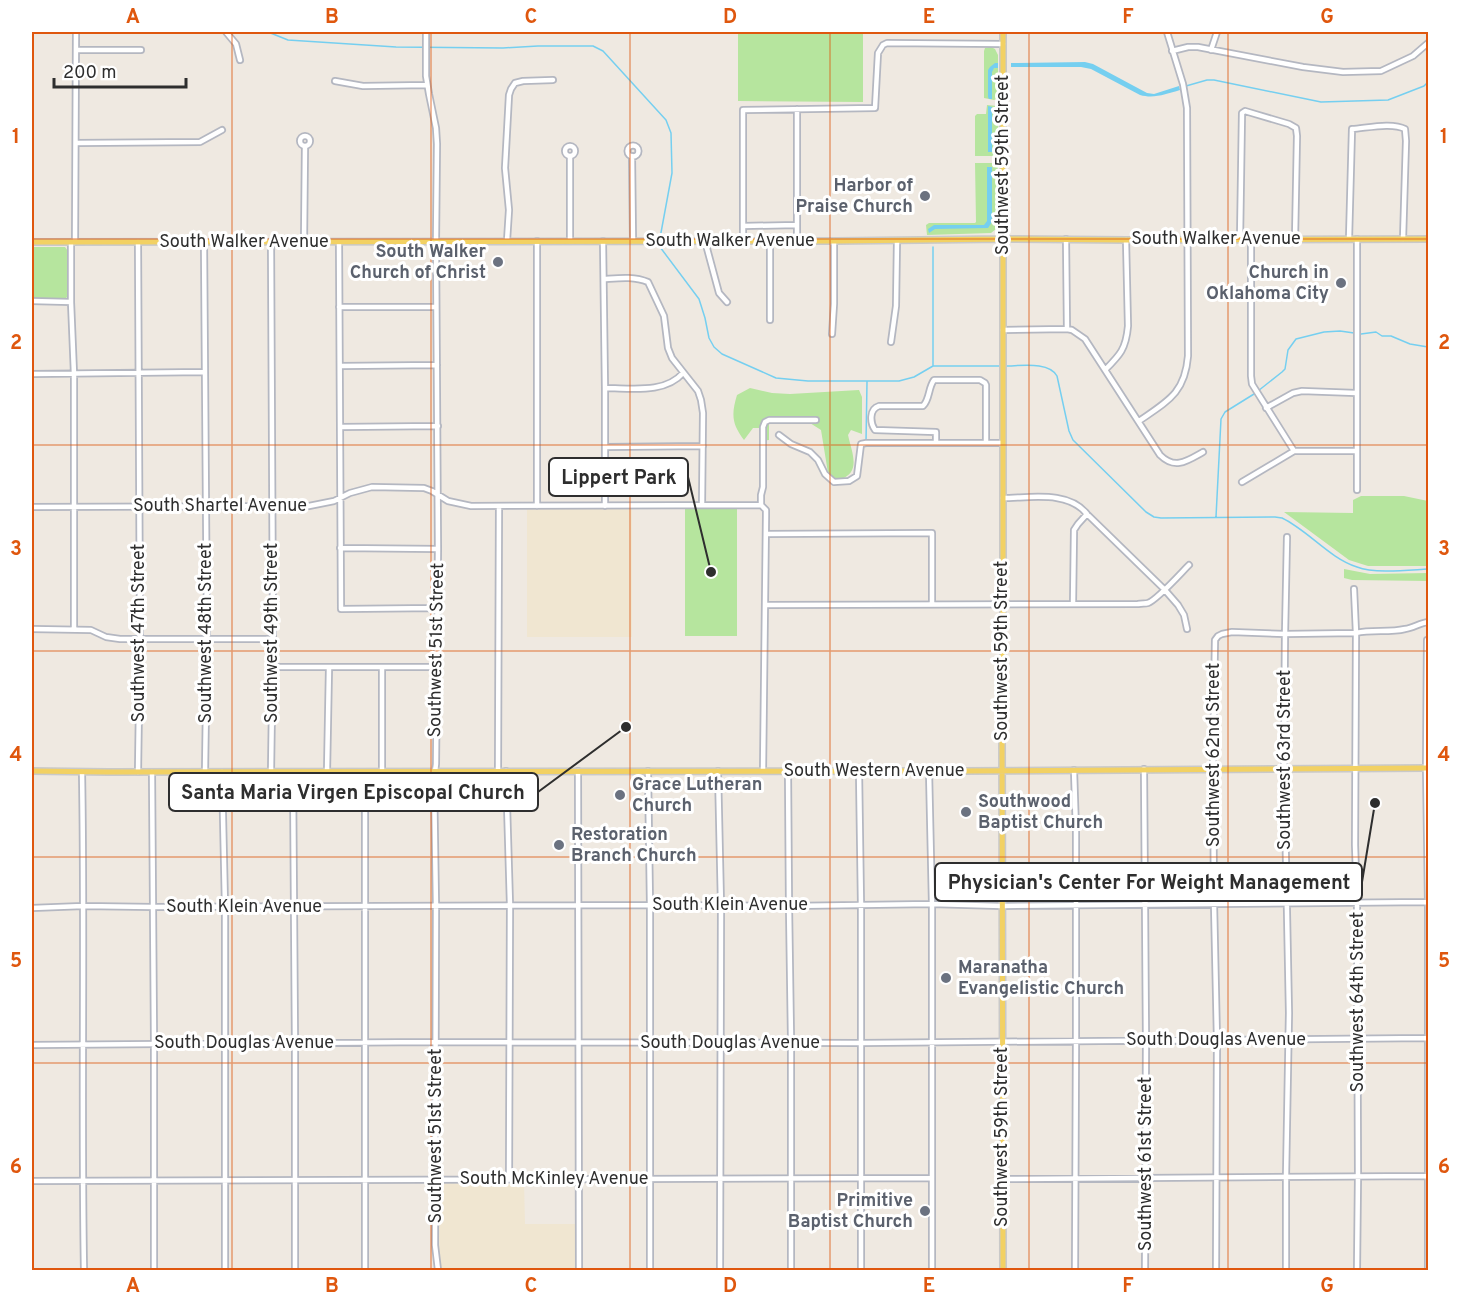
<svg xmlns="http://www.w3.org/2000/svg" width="1460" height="1302" viewBox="0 0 1460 1302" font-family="Overpass,sans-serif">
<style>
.education{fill:#f0e6d1}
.green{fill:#b6e59e}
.water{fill:#75cff0}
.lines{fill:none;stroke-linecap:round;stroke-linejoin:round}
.stream{stroke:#75cff0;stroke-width:1.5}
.minor-casing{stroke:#b4b7c1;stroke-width:8}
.major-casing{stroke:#c9c9c9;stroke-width:8}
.minor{stroke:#fff;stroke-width:4.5}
.major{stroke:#f2d163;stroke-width:5}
.grid{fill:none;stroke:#df570e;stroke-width:1.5;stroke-opacity:0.55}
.worship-dot{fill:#6b7280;stroke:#fff;stroke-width:2}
.labels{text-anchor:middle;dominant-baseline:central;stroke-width:6;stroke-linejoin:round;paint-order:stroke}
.street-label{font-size:18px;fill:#2e2e2e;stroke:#fff}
.worship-label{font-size:18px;font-weight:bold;fill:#5b616d;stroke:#fff;text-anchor:end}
.leader{fill:none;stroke:#2e2e2e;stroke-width:2}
.callout-dot{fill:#2e2e2e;stroke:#fff;stroke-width:2}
.callout{fill:#fff;stroke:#2e2e2e;stroke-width:2}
.callout-label{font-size:20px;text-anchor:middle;font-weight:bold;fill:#2e2e2e}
.neatline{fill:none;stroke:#df570e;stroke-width:2}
.grid-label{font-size:20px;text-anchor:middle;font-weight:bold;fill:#df570e}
</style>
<rect width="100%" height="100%" fill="#efe9e1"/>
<path class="education" d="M527 509H632V637H527Z
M524 1182 525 1224H576V1270H440L438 1254V1186L440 1183H460Z"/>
<path class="green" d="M738 32H863V102L738 101Z
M991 47 995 49 998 55V94L997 99 994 100 984 98V51L985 48Z
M987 105 997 106 999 109 997 156H975V116L977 114H986Z
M975 163H998L996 229 991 233 927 235 926 225 929 223H975L976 222Z
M32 247H65L68 251V296L64 300H33Z
M750 388 772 393 790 394 859 390 862 397V434L851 430 848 435C852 453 862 473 839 480L834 478 828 473 821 430 810 423H769V440L759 441V428H753L744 440C732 424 731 415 737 395Z
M1361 496H1404L1428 501V566H1368L1349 560 1284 512 1353 513V500Z
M685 508H737V636H685Z
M1344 569 1370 574 1428 573V581L1352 580 1344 578Z"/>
<path class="water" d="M1085 62 1093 64 1147 93 1154 94 1179 86 1180 90C1166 94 1154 99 1140 95L1091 69 1081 67H1011V63H1018Z
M995 63H998V68H994L992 72V99H989L988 97V70L990 67Z
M988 106 992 107V152H988Z
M987 167H992V222L988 228 935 229 929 233 928 229 934 225H984L987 221Z"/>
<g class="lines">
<path class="stream" d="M268 32 288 40 396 47 503 48 538 46H593L603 51 666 120 671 133 672 173 660 238
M1186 86 1207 80H1214L1321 102 1388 100 1424 86 1428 82
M660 243V247L699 299 705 318 709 338 714 347 722 354 776 378 808 381H899L914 377 933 366H1000
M933 247V365
M1005 366C1020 366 1049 361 1057 376L1069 431 1073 440 1146 512 1154 517 1161 518 1275 517 1282 518C1309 531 1329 558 1357 567 1375 574 1409 570 1428 569
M1258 391 1282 372 1285 369 1288 350 1296 339 1324 332 1340 331 1361 334 1376 332 1382 336H1391L1410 344 1428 347
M866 442 867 382
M1216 517 1221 419 1225 412 1254 394"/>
<defs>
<path id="minor" d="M226 32 236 44 240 60
M426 32V76L429 94 436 128 437 144 436 241 438 549 436 764 434 779 436 906 435 1245 438 1270
M76 50H141
M1211 50 1217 32
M1172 51 1188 47H1198L1303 67 1343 72 1381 71 1413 56 1428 43
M335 81 363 86 427 85
M797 109V241
M300 141a5 5 0 1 1 10 0a5 5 0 1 1-10 0Z
M76 143 200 142 222 130
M627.5 151a5.5 5.5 0 1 1 11 0a5.5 5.5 0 1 1-11 0Z
M565 151a5 5 0 1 1 10 0a5 5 0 1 1-10 0Z
M632 156 633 241
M743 226 797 225
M1066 239 1067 329
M1349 239 1352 129C1367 128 1392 122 1405 129L1406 141 1403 239
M1240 240 1242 113 1245 111 1289 124 1296 128 1297 136 1295 239
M1251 240V376L1252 384 1294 451
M507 241 509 210 505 168 509 95 511 89 515 83 523 81 553 80
M537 241V506
M570 241V156
M603 241 605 388V506
M705 241 719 293 727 302
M743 241V110L875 108 878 53 883 45 887 43 1003 44
M770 241V320
M71 242V302L74 374V629
M75 242 76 32
M138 242 140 639 138 772
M204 242 207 639 205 772
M271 242 273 639 271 772
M304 242 305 146
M339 242 341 609 437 608
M604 279C619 278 634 276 648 282L664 316 668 348 672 358 698 391 701 400 703 413 702 505
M32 301 71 302
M339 307H436
M1003 330 1067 329 1072 330 1085 339 1160 455C1175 470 1187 461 1203 452
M832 334 834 304V241
M891 342 896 306 897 241
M341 366 437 365
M1105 370C1120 355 1126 349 1128 326L1126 240
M32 374 205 372
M605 388C631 388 665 394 683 373
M1266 408 1293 393 1302 391 1356 393
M1139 421C1168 401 1185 393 1188 356L1187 108 1183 84 1167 32
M341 427 438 426
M779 435 791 444 810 452 818 460 825 474 834 482 849 481 857 476 861 444 866 443H1002
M936 443V432L875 430C870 423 869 409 879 406H923C930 399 928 388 934 380H980L985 383 986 385V443
M605 447 703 446
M1242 482 1294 451H1356
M1357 490V239
M1003 498C1030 498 1068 490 1087 514L1164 589 1178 605 1184 615 1187 629
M761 505 766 510V516L763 771
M761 505V495L763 487V427L765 422 769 420H816
M32 507 309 506 334 501 350 493 372 487 424 488 432 491 448 501 471 506 761 505
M766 534 932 533V604
M340 548 438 549
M1354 589 1356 633 1355 845 1357 902 1358 1176 1357 1270
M1073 604 1074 530 1078 524 1087 514
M766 605C890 604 1014 605 1138 604 1142 603 1145 604 1148 603 1157 600 1181 573 1189 565
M32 629 91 630 106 637 120 639H273
M1427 640 1426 768 1428 902V1270
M272 667H437
M382 667V772
M1144 769 1146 1040 1145 1270
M1074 770 1076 831V1041L1075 1270
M498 771 499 506
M506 771 510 905 509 1179
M578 771 579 1270
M648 771 650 905V1270
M718 771 721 905 720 1270
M788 771 789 906 791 1038V1270
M859 771 861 905V1270
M929 771 932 904V1270
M82 772C85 938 81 1104 84 1270
M152 772 154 1040V1270
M222 772 225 906V1270
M293 772 295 1044V1270
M327 772 329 668
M365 772V1270
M32 908 83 906 153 907 650 905 789 906 932 904 1002 906 1428 902
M32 1045 436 1042 861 1043 1428 1038
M1002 1179 1428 1176
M32 1181 932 1178
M1216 1270 1217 1040 1214 903 1213 758 1215 640 1218 636 1222 634 1232 632 1285 634 1356 633C1372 629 1389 633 1405 629 1413 628 1420 623 1428 622
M1286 1270V1177L1289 1013 1284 762 1285 634 1287 537"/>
<path id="major" d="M32 242 837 241 1003 239 1126 240 1428 239
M32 771 108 772 961 771 1428 768
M1003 1270 1002 725 1003 683V32"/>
</defs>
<use href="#minor" class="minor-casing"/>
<use href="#major" class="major-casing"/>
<use href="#minor" class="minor"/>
<use href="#major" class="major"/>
</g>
<path class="grid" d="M232 32V1270M431 32V1270M630 32V1270M830 32V1270M1029 32V1270M1228 32V1270M32 239H1428M32 445H1428M32 651H1428M32 857H1428M32 1063H1428"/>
<g class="worship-dot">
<circle cx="925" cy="196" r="6"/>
<circle cx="498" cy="262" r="6"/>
<circle cx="1341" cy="283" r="6"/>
<circle cx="620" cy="795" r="6"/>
<circle cx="966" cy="812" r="6"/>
<circle cx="559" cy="845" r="6"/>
<circle cx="946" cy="978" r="6"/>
<circle cx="925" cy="1211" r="6"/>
</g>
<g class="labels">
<g class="street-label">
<text transform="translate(1003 165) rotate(-90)">Southwest 59th Street</text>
<text x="1216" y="239">South Walker Avenue</text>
<text x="730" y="241">South Walker Avenue</text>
<text x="244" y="242">South Walker Avenue</text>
<text x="220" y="506">South Shartel Avenue</text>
<text transform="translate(139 633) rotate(-90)">Southwest 47th Street</text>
<text transform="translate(206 633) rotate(-90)">Southwest 48th Street</text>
<text transform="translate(272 633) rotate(-90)">Southwest 49th Street</text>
<text transform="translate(437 650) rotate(-89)">Southwest 51st Street</text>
<text transform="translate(1002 651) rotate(-90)">Southwest 59th Street</text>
<text transform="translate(1214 755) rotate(-90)">Southwest 62nd Street</text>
<text transform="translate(1285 760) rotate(-90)">Southwest 63rd Street</text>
<text x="874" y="771">South Western Avenue</text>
<text x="730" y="905">South Klein Avenue</text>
<text x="244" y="907">South Klein Avenue</text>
<text transform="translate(1358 1002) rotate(-90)">Southwest 64th Street</text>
<text x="1216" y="1040">South Douglas Avenue</text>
<text x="244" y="1043">South Douglas Avenue</text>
<text x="730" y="1043">South Douglas Avenue</text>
<text transform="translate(436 1136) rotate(-90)">Southwest 51st Street</text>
<text transform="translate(1002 1137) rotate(-90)">Southwest 59th Street</text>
<text transform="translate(1146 1164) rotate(-90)">Southwest 61st Street</text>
<text x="554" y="1179">South McKinley Avenue</text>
</g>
<g class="worship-label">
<text x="913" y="186">Harbor of<tspan x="913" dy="21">Praise Church</tspan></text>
<text x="486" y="252">South Walker<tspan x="486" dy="21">Church of Christ</tspan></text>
<text x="1329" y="273">Church in<tspan x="1329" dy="21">Oklahoma City</tspan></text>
<text x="632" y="785" text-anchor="start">Grace Lutheran<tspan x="632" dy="21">Church</tspan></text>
<text x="978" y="802" text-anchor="start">Southwood<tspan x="978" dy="21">Baptist Church</tspan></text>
<text x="571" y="835" text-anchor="start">Restoration<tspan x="571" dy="21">Branch Church</tspan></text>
<text x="958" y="968" text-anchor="start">Maranatha<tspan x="958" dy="21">Evangelistic Church</tspan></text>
<text x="913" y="1201">Primitive<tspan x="913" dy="21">Baptist Church</tspan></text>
</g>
</g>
<path class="leader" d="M711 572L688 477M626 727L538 792M1375 803L1362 882"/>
<g class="callout-dot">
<circle cx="711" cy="572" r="6"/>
<circle cx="626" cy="727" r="6"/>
<circle cx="1375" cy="803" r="6"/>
</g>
<g class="callout">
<rect x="549" y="458" width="139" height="38" rx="6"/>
<rect x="169" y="773" width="369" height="38" rx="6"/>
<rect x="935" y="863" width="427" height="38" rx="6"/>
</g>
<g class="callout-label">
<text x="619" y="484">Lippert Park</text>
<text x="353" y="799">Santa Maria Virgen Episcopal Church</text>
<text x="1149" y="889">Physician's Center For Weight Management</text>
</g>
<rect width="1460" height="1302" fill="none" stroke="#ffffff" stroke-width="66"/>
<path d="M54 78v9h132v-9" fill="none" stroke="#2e2e2e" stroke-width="3"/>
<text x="63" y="78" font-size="18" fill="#2e2e2e" stroke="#ffffff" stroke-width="4.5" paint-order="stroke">200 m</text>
<rect x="33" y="33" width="1394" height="1236" class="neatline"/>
<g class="grid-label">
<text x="133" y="23">A</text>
<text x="332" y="23">B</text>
<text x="531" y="23">C</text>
<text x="730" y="23">D</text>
<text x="929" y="23">E</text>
<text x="1128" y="23">F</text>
<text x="1327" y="23">G</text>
<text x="16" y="143">1</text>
<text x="1444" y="143">1</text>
<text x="16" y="349">2</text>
<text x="1444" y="349">2</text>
<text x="16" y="555">3</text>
<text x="1444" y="555">3</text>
<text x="16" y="761">4</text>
<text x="1444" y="761">4</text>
<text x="16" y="967">5</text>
<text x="1444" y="967">5</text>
<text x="16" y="1173">6</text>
<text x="1444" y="1173">6</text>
<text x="133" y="1292">A</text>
<text x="332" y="1292">B</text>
<text x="531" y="1292">C</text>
<text x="730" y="1292">D</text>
<text x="929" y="1292">E</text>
<text x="1128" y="1292">F</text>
<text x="1327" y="1292">G</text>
</g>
</svg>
